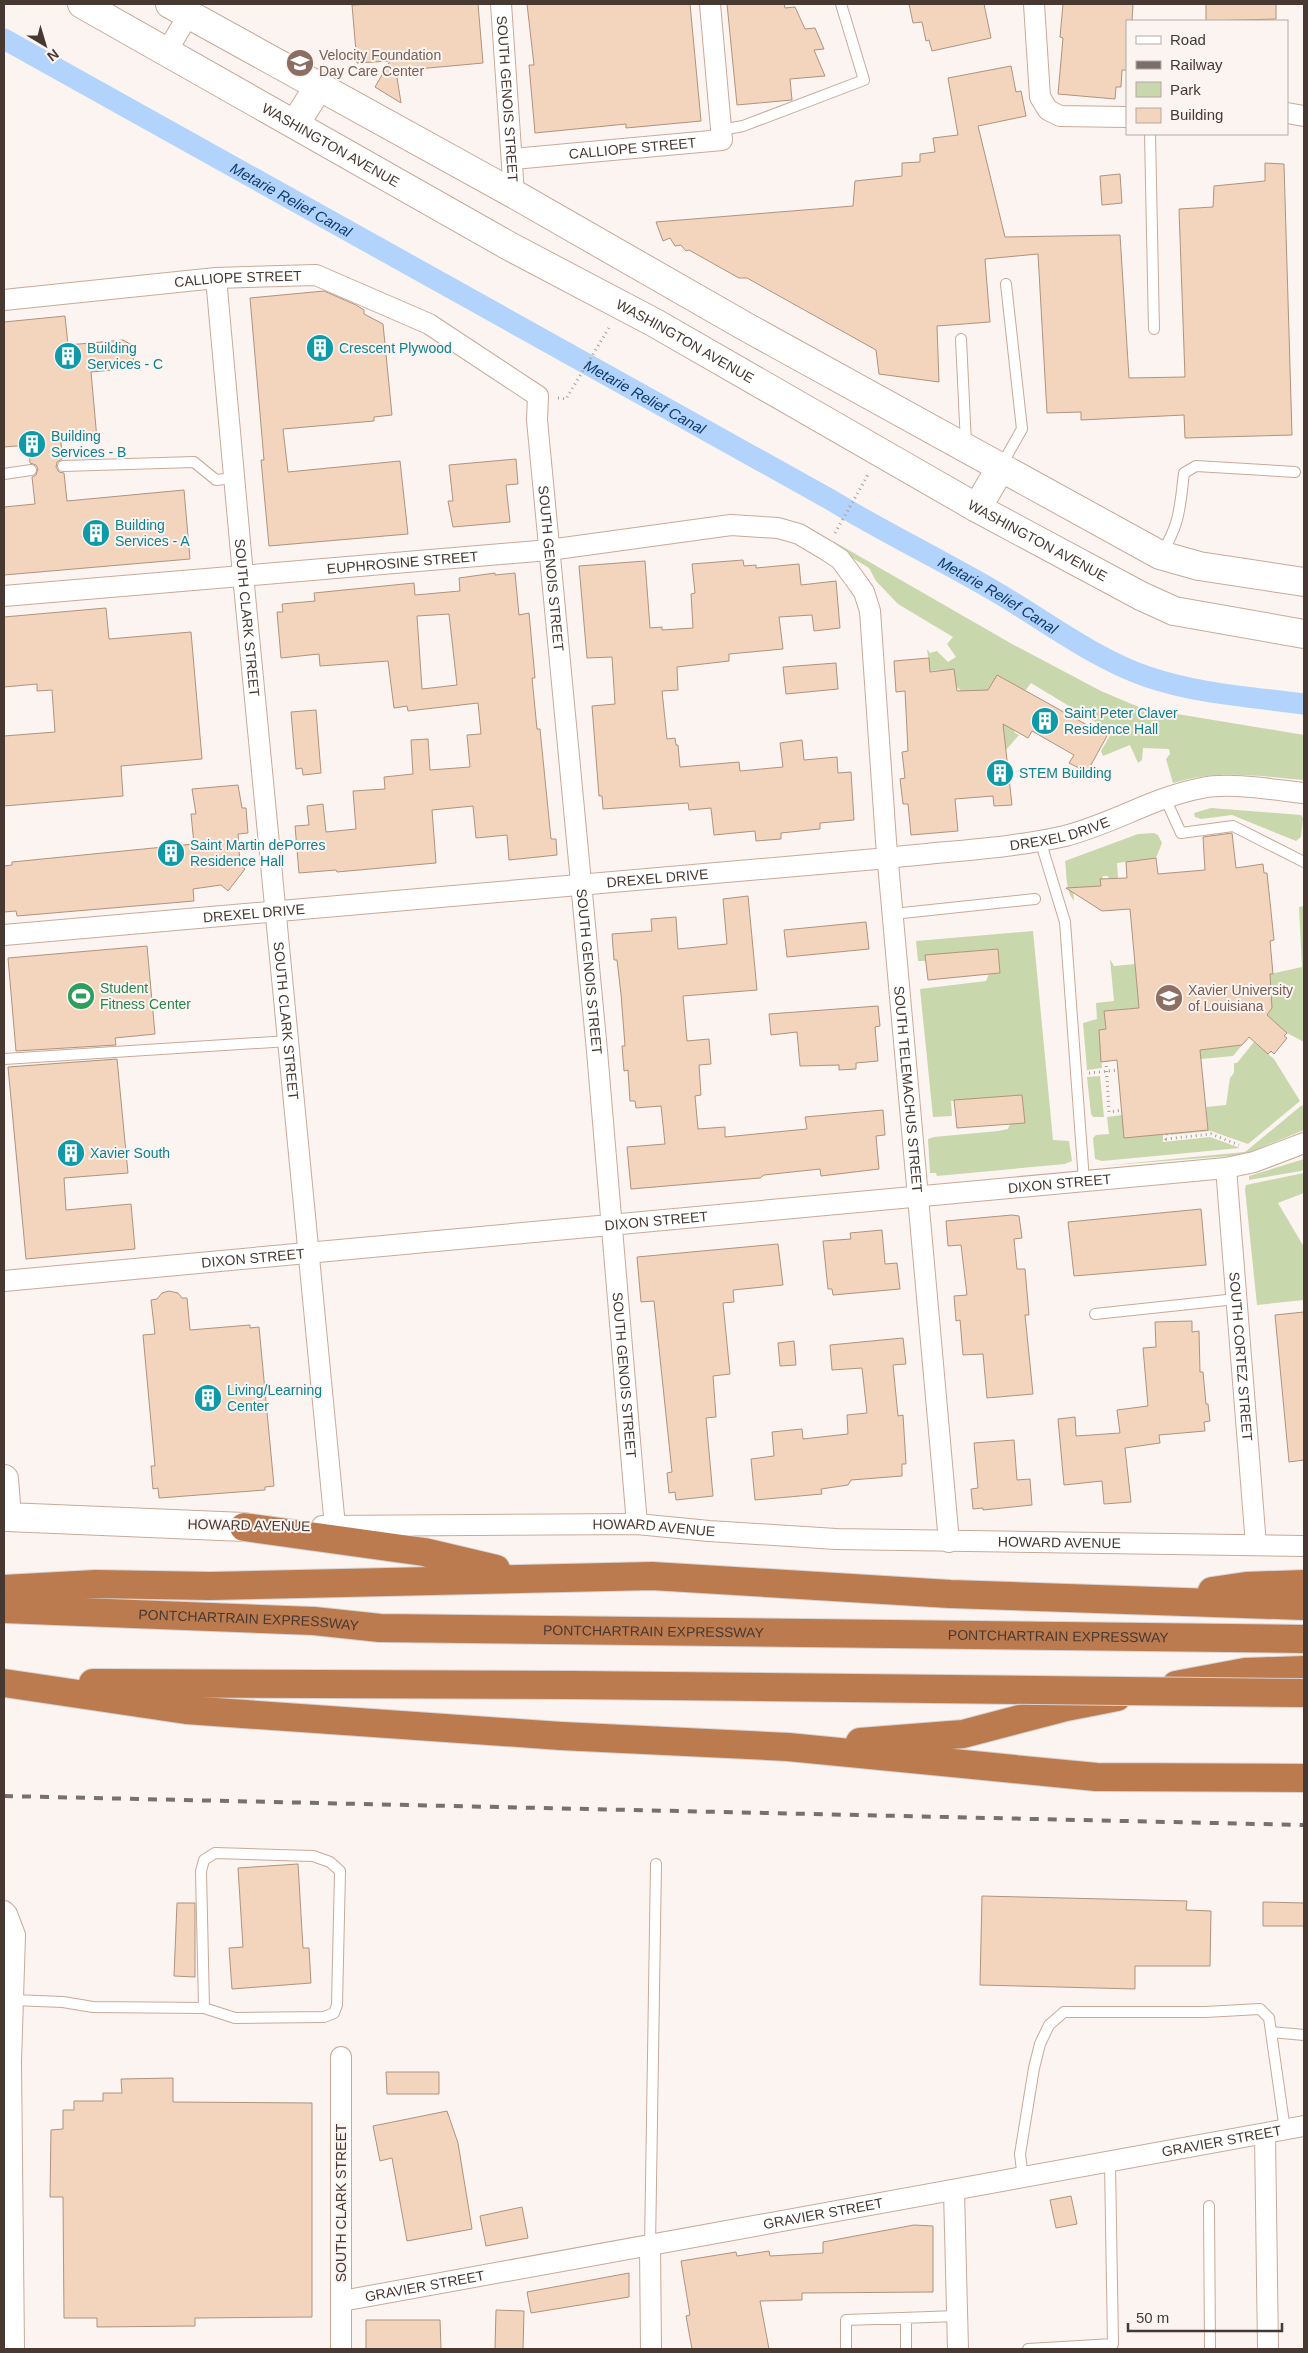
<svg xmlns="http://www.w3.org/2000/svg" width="1308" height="2353" viewBox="0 0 1308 2353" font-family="Arial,sans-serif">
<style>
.green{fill:#c9d7ad}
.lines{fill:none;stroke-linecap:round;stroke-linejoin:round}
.canal{stroke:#b2d3fc;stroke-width:21}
.building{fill:#f3d4bd;stroke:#b0937d;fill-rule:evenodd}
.lane-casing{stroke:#caa998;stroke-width:12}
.street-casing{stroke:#caa998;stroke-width:22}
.secondary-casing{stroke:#caa998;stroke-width:30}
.highway-casing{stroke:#d7d3d2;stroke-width:30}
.path{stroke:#a99e99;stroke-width:3;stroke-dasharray:1 4;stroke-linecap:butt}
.lane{stroke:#fff;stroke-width:10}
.street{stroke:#fff;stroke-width:20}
.secondary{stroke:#fff;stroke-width:28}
.highway{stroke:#bc7a4f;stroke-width:28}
.rail{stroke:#7b6f69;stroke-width:4;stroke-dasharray:9 9;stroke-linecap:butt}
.highway-bridge-casing{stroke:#d7d3d2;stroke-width:30;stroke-linecap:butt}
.highway-bridge{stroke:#bc7a4f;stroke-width:28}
.labels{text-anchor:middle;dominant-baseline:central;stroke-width:4;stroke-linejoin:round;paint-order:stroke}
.education-label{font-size:14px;fill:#785e54;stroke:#fcf4f1;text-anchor:start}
.street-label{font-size:14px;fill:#473932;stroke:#fcf4f1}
.culture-label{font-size:14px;fill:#0d838f;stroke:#fcf4f1;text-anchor:start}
.leisure-label{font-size:14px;fill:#27864d;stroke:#fcf4f1;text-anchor:start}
.water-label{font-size:15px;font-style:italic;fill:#0e3b6b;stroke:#fcf4f1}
</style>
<rect width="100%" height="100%" fill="#fcf4f1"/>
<path class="green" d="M833 541 1012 644 1101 691 1141 708 1304 735V780C1259 776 1217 769 1173 783L1166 759 1170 754 1169 749 1143 748 1142 760 1138 763 1130 745 1103 756 1101 751 1112 732 1031 683 1025 691 997 675 991 686 1015 733 1019 735 1005 751 1004 734 956 686 954 669 930 671 927 649 930 653 937 651 948 662 956 657 947 644 953 637 898 604 876 581 869 568 831 545Z
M1211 808 1301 815 1303 818 1301 837 1296 841 1232 815 1201 819 1195 817 1194 813Z
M1154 833 1158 835 1162 843 1156 858 1117 863 1118 878 1109 879 1108 876H1103L1101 886 1073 888 1074 901C1065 890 1067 874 1065 861L1138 834Z
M1304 906V1042L1287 1033 1267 1015 1272 1008 1270 974 1302 967 1299 907Z
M1033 931 1053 1140 1069 1141 1072 1161 1065 1164 937 1176 936 1173H930L928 1139 934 1137 998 1131 1008 1129 1010 1124 1025 1122 1022 1095 951 1101 952 1116 933 1117 920 989 986 981 989 974 1000 973 998 949 925 955V961H918L916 941Z
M1110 959 1114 966 1135 964 1139 1008 1104 1011 1106 1029 1099 1031 1102 1068 1087 1070 1083 1023 1097 1019 1096 1003 1114 1001Z
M1254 1042 1274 1059 1300 1101 1248 1144 1211 1131 1170 1135 1172 1133 1208 1130 1206 1107 1226 1105 1230 1078 1234 1073V1063H1237Z
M1242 1045 1233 1056 1201 1059 1200 1050Z
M1100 1076 1104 1117H1093L1091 1114 1087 1077Z
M1302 1105 1304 1109V1130L1243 1155 1100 1166 1245 1152Z
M1122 1115 1125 1138 1163 1134V1142L1210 1137 1240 1148 1102 1161 1095 1159 1093 1138 1096 1135 1109 1134 1107 1117Z
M1304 1159V1169L1301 1171 1249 1180V1176Z
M1304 1173V1193L1278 1203 1304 1247V1300L1257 1305 1245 1189 1246 1185Z"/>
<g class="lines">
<path class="canal" id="s1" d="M4 39 831 500C885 533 942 560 996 592 1046 621 1093 658 1148 677 1198 694 1252 697 1304 704"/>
</g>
<path class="building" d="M373 4H478L483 63 396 71 401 103 375 87 390 61 357 63 352 5Z
M527 4H690L701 121 626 128V124L535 133 529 65H534Z
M727 4H784L785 8 795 7 805 29 815 28 824 49 814 50 825 76 790 79 792 100 737 105Z
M909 4H984L991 38 932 51 929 40 926 41 922 22 913 23Z
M1063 4H1133L1132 21H1127V70H1122L1121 87H1116L1115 99 1058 94 1063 38 1060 37Z
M1206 4H1276V19L1206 21Z
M1011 66 1016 92 1021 91 1026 116 978 126 1005 237 1120 235 1129 378 1185 377 1179 209 1213 207 1214 186 1265 181V163L1284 164 1292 435 1185 438 1184 415 1081 420V412L1047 413 1038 254 985 259 990 322 937 326 939 382 879 374 876 350 747 278H739L689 250 686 251 681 245 675 246 670 238 663 241 656 222 853 206 855 181 902 176V163L920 162V154L935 152 933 138 958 135 948 78Z
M1120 174 1122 203 1102 205 1100 176Z
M324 291 356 305 364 310V314L383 324 392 415 374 417V421L283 429 288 472 400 461 408 534 269 546 261 460H264L250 298Z
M65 316 68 345 123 340 132 345 134 368 91 372 97 439 61 442 62 459 57 462 56 467 59 472 64 473 67 501 184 490 190 559 4 575V507L35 504 32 477 36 475 38 469 36 465 30 463 29 445 4 447V322Z
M516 459 518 484 506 485 510 522 453 527 448 501H453L449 465Z
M743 560 744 566 756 565V568L799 564 801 585 836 581 840 628 814 631 812 615 779 617 783 649 729 654V661L677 667 678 690 662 691 667 739 675 738 676 745H678L680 767 739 762 740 771 783 767 780 743 802 740 804 760 837 757 838 773 851 772 854 820 820 823V829L781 833V839L756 841 755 831 714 835 711 808 689 810 688 803 603 809 602 796H599L592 706 615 704 612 657 587 658 579 566 645 561 650 628 662 627V630L693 628 691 594 695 593 692 564Z
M495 573V575L515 573 519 615 529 613 535 678H532L537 729H540L551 839H556L557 855 509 860 507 835 476 838 473 806 432 810 436 863 337 872 336 870 299 873 295 826 309 825 307 806 323 804 326 832 356 829 353 791 385 789 384 777 413 774 411 740 428 739 430 770 470 767 467 735 481 734 478 703 408 711 407 706 394 708 388 661 320 666 319 654 281 658 277 612H283L282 604 315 601 314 593 414 583 415 595 460 591 459 578ZM449 614 457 685 422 689 417 616Z
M106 608 109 639 191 632 202 759 121 766 123 796 4 806V736L55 732 52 690 37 691V684L4 687V617Z
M929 658 930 672 954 669 957 691 988 690 997 675 1107 736 1087 772 1069 763 1074 755 1032 731 1028 738 1003 724 1012 805 994 806 993 796 955 799 958 831 911 835 908 804H903L900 779 905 778 902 752 908 751 905 691 896 692 894 661Z
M836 663 838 689 786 694 783 667Z
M316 710 321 773 303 775 302 768 296 769 291 712Z
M238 785 242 808H246L248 833 238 834 240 865 245 869 228 891 221 885 193 889 194 901 17 916 16 911 4 912V866L12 865V862L194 844 191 814H196L192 789Z
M1232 833 1236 868 1263 864 1264 873H1267L1274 940 1270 941 1273 974H1270L1272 1008 1267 1015 1287 1033 1284 1036 1287 1038 1274 1054 1271 1051 1268 1054 1249 1037 1242 1045 1200 1050 1208 1130 1124 1138 1117 1060 1101 1062 1099 1030 1106 1029 1104 1011 1139 1008 1130 909 1102 911 1066 888 1101 886 1100 879 1127 878 1126 862 1156 858 1158 874 1205 870 1203 837Z
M748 896 757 990 683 996 687 1041 709 1039 711 1064 699 1065 701 1095 695 1096 698 1129 725 1127V1137L807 1129 805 1117 883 1110 885 1135 876 1136 879 1169 821 1176 820 1169 764 1175 760 1178 631 1189 627 1147 665 1144 661 1106 636 1108 635 1101H630L628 1070 624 1071 622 1046H625L621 994 617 960H614L612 934 652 931 651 919 676 917 678 949 727 944 723 899Z
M866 922 869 949 787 957 784 930Z
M147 946 155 1034 115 1038 116 1045 16 1051 8 958Z
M998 949 1000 973 928 980 925 955Z
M878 1006 880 1026 875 1027 878 1061 856 1063V1069L839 1070V1065L800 1066 797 1032 771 1035 769 1014Z
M117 1059 128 1173 64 1178 66 1210 131 1204 135 1249 26 1259 8 1067Z
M1022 1095 1025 1123 957 1128 954 1100Z
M1201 1209 1206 1265 1074 1276 1068 1222Z
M1012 1215 1019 1216 1022 1238 1014 1239 1017 1269H1025L1029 1315H1025L1033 1394 987 1398 983 1354 963 1355 960 1320 956 1321 954 1296 967 1295 961 1245 948 1246 946 1221Z
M882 1230 885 1264 897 1263 900 1289 833 1295 832 1289H828L823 1241 851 1239 850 1233Z
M778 1244 783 1285 733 1290 734 1302 723 1303 730 1374 713 1376 716 1417 706 1418 713 1496 676 1500 675 1492 669 1493 667 1473 672 1472 654 1301 641 1302 637 1257Z
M169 1291 178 1293 182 1298H187L190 1330 250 1325V1328L259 1327 274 1486 265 1487V1490L159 1498 158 1488 153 1489 151 1466H155L143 1335 155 1334 151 1300 157 1299 162 1293Z
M1304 1312V1460L1289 1462 1275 1315Z
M1192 1321V1332L1199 1331 1200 1372H1203L1206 1404H1208L1210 1421 1204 1422 1205 1431 1159 1435 1160 1443 1125 1448 1131 1502 1104 1504 1102 1481 1064 1485 1058 1419 1075 1417 1076 1436 1120 1433 1117 1410 1148 1406 1143 1348 1156 1347 1155 1322Z
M903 1338 906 1364 893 1365 898 1416 903 1415 906 1464H902V1476L851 1480 848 1485 821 1489 822 1494 755 1500 751 1459 774 1456 772 1432 802 1429 803 1439 848 1434 847 1415 867 1413 862 1368 832 1370 830 1345Z
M794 1341 796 1365 780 1366 778 1343Z
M1014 1440 1017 1480 1030 1479 1032 1505 983 1510V1508L973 1509 971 1489 978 1488 974 1443Z
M298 1864 303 1948H309L311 1983 232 1989 229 1948 243 1947 238 1868Z
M982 1896 1187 1901 1186 1910 1211 1911 1210 1966H1135V1989L980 1985Z
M1263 1902 1304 1903V1926H1263Z
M177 1903H195V1977L174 1976Z
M386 2072H439V2094H387Z
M173 2078V2102L312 2103V2317L195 2318V2326L97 2327V2318H64L63 2197H50L51 2130 63 2129V2110H74V2101H103V2093H122L121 2079Z
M447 2111 458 2143 472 2229 407 2241 392 2158 380 2161 373 2126Z
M1071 2196 1077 2224 1056 2228 1050 2200Z
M522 2207 528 2238 486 2246 480 2216Z
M914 2225 933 2226V2292L802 2293V2300L760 2301 769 2349H692L686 2316 690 2315 681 2261 736 2252 737 2256 769 2251 770 2256 823 2253V2242Z
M629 2273V2297L531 2313 527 2292Z
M496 2310 524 2311 523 2349H495Z
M366 2320H440L441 2349H366Z"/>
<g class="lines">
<defs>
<path id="lane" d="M721 130 743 126 864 80 841 4
M1150 134 1154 329
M961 339 966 444
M63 466 194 462 216 480 234 478
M1001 466 1022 429 1006 284
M4 474 31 470
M1161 554C1180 525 1180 506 1184 473L1196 466 1295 472
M1165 798 1181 833 1233 826 1304 862
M1040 840 1065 922 1084 1181
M893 914 1035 899
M4 1059 289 1041
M1095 1314 1236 1299
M13 2000 63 2002 93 2007 204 2008 235 2018 324 2017 334 2013 337 2005 340 1871 330 1862 313 1856 215 1853 204 1860 201 1871 204 2008
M1271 2032 1304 2035
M1023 2179 1020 2154 1034 2068 1040 2044 1049 2025 1064 2012H1205L1260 2009 1269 2018 1285 2130
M1209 2206 1210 2349
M650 2247 656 1864
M846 2349V2320L957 2316
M906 2349V2318
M1028 2349 1113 2344 1110 2163"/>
<g id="street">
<path id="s2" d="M501 4 514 194"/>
<path d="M1034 4 1040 97 1048 110 1060 116 1127 117"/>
<path d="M167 51 189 14 190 4"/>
<path d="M1287 113 1304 116"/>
<path id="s3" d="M513 159 722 140 710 4"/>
<path id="s4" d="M216 278 243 575 335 1526"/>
<path id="s5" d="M4 300 216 278 316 275 429 324 538 396 537 420 597 1051 637 1524"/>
<path id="s6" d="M4 596 549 550 731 525 778 528 799 534 826 550 840 559 854 578 864 592 870 611 886 841 949 1542"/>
<path id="s7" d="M4 935 888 858C946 851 1008 849 1065 836 1112 824 1154 797 1202 788 1230 782 1275 790 1304 793"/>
<path id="s8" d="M1226 1168 1256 1545"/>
<path id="s9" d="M4 1281 1226 1168 1254 1162 1304 1143"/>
<path id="s10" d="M322 1526 637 1524 709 1531 836 1539 1304 1546"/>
<path d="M4 1911 7 1914 15 1935 11 2062 14 2349"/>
<path d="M341 2057V2349"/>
<path d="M1265 2134 1268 2349"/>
<path d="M954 2191 958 2349"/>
<path d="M650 2247 651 2349"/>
<path id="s11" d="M342 2301 1304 2126"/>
</g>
<g id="secondary">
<path id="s12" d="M82 4 509 246 655 323 977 508 1141 596 1174 611 1304 634"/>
<path d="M170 4 514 194 748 328 1160 555 1199 566 1304 582"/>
<path d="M295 124 319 86"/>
<path d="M977 508 1001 467"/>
<path d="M4 1479 7 1517 244 1527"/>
</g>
<g id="highway">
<path d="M244 1527 424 1552 496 1569"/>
<path d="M4 1589 96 1584 210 1586 652 1576 950 1594 1304 1606"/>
<path d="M1212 1591 1246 1586 1304 1584"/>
<path id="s13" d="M4 1609 314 1621 380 1628 1304 1639"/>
<path d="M4 1683 186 1710 561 1736 788 1747 1096 1777 1304 1778"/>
<path d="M93 1683 572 1685"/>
<path d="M1176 1685 1245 1672 1304 1670"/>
<path d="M860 1742 963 1734 1066 1707 1117 1697"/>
</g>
</defs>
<use href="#lane" class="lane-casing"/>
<use href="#street" class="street-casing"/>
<use href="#secondary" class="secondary-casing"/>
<use href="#highway" class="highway-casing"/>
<path class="path" d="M558 398 566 399 610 326
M835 533 869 473
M1106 1061 1109 1112 1122 1110
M1089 1073 1118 1070
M1167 1134 1166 1139 1211 1134 1239 1145"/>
<use href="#lane" class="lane"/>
<use href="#street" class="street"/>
<use href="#secondary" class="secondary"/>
<use href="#highway" class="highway"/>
<path class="rail" d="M4 1796 1304 1825"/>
<defs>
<path id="highway-bridge" d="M572 1685 1304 1693"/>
</defs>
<use href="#highway-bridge" class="highway-bridge-casing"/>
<use href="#highway-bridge" class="highway-bridge"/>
</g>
<defs>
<symbol id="school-disc" viewBox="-11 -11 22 22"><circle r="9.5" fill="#8d6e63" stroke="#fcf4f1"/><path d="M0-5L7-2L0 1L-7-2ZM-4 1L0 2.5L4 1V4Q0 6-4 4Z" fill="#fff"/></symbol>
<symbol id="building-disc" viewBox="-11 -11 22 22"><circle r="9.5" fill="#0f9aa8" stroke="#fcf4f1"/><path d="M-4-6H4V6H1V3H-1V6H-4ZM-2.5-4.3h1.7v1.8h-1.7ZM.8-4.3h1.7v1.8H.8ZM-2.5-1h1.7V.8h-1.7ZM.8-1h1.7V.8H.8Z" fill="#fff"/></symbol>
<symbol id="stadium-disc" viewBox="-11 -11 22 22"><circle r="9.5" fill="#2e9e5b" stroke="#fcf4f1"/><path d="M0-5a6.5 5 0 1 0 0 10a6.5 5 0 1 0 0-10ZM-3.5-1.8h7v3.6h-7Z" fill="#fff"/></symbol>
<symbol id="university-disc" viewBox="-11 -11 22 22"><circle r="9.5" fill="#8d6e63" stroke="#fcf4f1"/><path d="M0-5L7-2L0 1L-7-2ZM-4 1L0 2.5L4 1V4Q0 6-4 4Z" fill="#fff"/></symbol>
</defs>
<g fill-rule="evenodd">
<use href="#school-disc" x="284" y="47" width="32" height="32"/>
<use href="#building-disc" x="304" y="332" width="32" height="32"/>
<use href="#building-disc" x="52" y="340" width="32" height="32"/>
<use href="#building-disc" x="16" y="428" width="32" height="32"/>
<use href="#building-disc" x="80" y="517" width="32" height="32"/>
<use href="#building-disc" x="1029" y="705" width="32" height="32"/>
<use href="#building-disc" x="984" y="757" width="32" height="32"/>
<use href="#building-disc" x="155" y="837" width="32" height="32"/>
<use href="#stadium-disc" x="65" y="980" width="32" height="32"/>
<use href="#university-disc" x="1153" y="982" width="32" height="32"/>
<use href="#building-disc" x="55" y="1137" width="32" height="32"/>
<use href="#building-disc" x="192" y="1382" width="32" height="32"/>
</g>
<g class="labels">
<g class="education-label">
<text x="319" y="55">Velocity Foundation<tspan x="319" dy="16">Day Care Center</tspan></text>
<text x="1188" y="990">Xavier University<tspan x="1188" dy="16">of Louisiana</tspan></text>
</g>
<g class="street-label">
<text stroke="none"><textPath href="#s2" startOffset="95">SOUTH GENOIS STREET</textPath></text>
<text stroke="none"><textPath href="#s12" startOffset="286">WASHINGTON AVENUE</textPath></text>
<text stroke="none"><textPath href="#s3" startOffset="120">CALLIOPE STREET</textPath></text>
<text stroke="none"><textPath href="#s5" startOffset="235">CALLIOPE STREET</textPath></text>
<text stroke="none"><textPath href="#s12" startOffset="691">WASHINGTON AVENUE</textPath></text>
<text stroke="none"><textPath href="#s12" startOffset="1096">WASHINGTON AVENUE</textPath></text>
<text stroke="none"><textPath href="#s6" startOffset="400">EUPHROSINE STREET</textPath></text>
<text stroke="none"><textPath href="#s5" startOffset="740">SOUTH GENOIS STREET</textPath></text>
<text stroke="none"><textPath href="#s4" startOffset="341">SOUTH CLARK STREET</textPath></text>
<text stroke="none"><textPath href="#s7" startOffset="1061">DREXEL DRIVE</textPath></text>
<text stroke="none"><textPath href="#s7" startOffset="656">DREXEL DRIVE</textPath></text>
<text stroke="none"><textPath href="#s7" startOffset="251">DREXEL DRIVE</textPath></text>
<text stroke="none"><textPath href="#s5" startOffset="1145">SOUTH GENOIS STREET</textPath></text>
<text stroke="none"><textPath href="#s4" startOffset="746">SOUTH CLARK STREET</textPath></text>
<text stroke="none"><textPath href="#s6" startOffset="1388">SOUTH TELEMACHUS STREET</textPath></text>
<text stroke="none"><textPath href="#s9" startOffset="1060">DIXON STREET</textPath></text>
<text stroke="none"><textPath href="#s9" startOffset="655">DIXON STREET</textPath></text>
<text stroke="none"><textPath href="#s9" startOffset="250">DIXON STREET</textPath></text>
<text stroke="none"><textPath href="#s8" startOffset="189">SOUTH CORTEZ STREET</textPath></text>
<text stroke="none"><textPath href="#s5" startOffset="1550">SOUTH GENOIS STREET</textPath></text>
<text transform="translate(249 1525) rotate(1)">HOWARD AVENUE</text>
<text stroke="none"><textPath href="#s10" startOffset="332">HOWARD AVENUE</textPath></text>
<text stroke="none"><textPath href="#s10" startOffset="738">HOWARD AVENUE</textPath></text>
<text stroke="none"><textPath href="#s13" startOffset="245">PONTCHARTRAIN EXPRESSWAY</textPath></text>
<text stroke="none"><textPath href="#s13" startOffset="650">PONTCHARTRAIN EXPRESSWAY</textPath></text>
<text stroke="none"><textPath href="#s13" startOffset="1055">PONTCHARTRAIN EXPRESSWAY</textPath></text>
<text stroke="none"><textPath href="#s11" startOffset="894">GRAVIER STREET</textPath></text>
<text transform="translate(341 2203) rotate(-90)">SOUTH CLARK STREET</text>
<text stroke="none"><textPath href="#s11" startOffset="489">GRAVIER STREET</textPath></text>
<text stroke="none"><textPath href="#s11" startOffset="84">GRAVIER STREET</textPath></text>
</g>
<g class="culture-label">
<text x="87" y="348">Building<tspan x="87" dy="16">Services - C</tspan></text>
<text x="339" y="348">Crescent Plywood</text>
<text x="51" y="436">Building<tspan x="51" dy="16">Services - B</tspan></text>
<text x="115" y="525">Building<tspan x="115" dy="16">Services - A</tspan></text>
<text x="1064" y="713">Saint Peter Claver<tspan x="1064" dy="16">Residence Hall</tspan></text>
<text x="1019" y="773">STEM Building</text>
<text x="190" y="845">Saint Martin dePorres<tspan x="190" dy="16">Residence Hall</tspan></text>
<text x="90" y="1153">Xavier South</text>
<text x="227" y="1390">Living/Learning<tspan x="227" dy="16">Center</tspan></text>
</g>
<g class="leisure-label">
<text x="100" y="988">Student<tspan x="100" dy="16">Fitness Center</tspan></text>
</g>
<g class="water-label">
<text stroke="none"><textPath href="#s1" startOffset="329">Metarie Relief Canal</textPath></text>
<text stroke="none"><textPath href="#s1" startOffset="734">Metarie Relief Canal</textPath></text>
<text stroke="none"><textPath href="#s1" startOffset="1139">Metarie Relief Canal</textPath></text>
</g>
</g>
<rect width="1308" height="2353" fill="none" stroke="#473932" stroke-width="10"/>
<rect x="1126" y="20" width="162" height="115" fill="#fcf4f1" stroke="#b4a9a5"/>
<rect x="1136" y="36" width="25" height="8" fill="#ffffff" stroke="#b4a9a5"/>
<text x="1170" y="45" font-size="15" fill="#473932">Road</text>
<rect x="1136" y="61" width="25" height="8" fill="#7b6f69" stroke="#b4a9a5"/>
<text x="1170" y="70" font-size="15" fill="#473932">Railway</text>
<rect x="1136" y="82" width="25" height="15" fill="#c9d7ad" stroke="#b4a9a5"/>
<text x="1170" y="95" font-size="15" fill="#473932">Park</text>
<rect x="1136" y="108" width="25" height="15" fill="#f3d4bd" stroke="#b4a9a5"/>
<text x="1170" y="120" font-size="15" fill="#473932">Building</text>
<g transform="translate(45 45) rotate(142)" stroke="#fcf4f1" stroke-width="4" paint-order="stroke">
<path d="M0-4L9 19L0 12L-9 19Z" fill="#473932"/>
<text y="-8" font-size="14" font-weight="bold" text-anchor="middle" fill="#473932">N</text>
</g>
<path d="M1128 2323v8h154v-8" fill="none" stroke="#473932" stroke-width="2.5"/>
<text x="1136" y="2323" font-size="15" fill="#473932" stroke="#fcf4f1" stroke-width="4" paint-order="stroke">50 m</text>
</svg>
